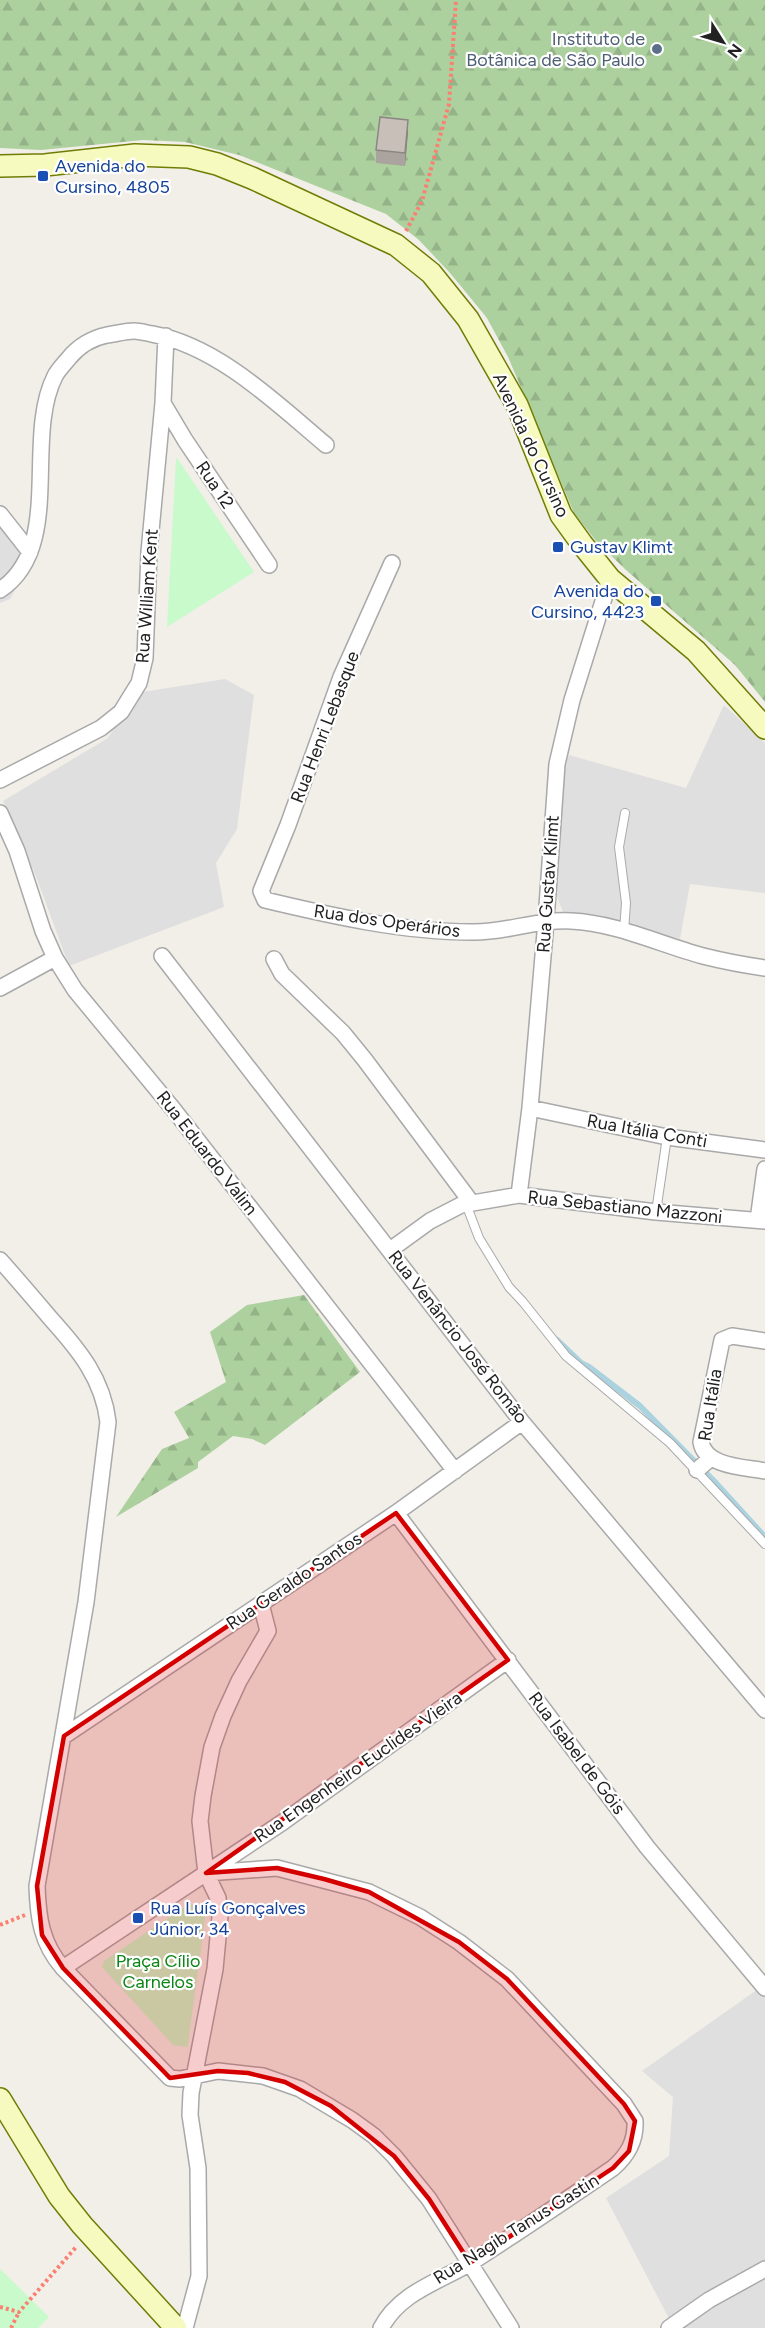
<svg xmlns="http://www.w3.org/2000/svg" width="765" height="2328" viewBox="0 0 765 2328" font-family="Figtree,sans-serif">
<style>
.residential{fill:#e0dfdf}
.forest{fill:url(#forest-firs)}
.park{fill:#c8facc}
.lines{fill:none;stroke-linecap:round;stroke-linejoin:round}
.stream{stroke:#aad3df;stroke-width:6}
.service-casing{stroke:#a9a9a9;stroke-width:10}
.minor-casing{stroke:#a9a9a9;stroke-width:18}
.secondary-casing{stroke:#707d05;stroke-width:24}
.path{stroke:#fa8072;stroke-width:4;stroke-dasharray:3 3;stroke-linecap:butt}
.service{stroke:#fff;stroke-width:8}
.minor{stroke:#fff;stroke-width:15}
.secondary{stroke:#f7fabf;stroke-width:21}
.wall{fill:#aba49e}
.shaded-wall{fill:#8b8681}
.building{fill:#c7bfb8;stroke:#8b8681;stroke-width:1.5}
.marked{fill:#d40000;fill-opacity:0.2;stroke:#d40000;stroke-width:4.5;stroke-linejoin:round}
.service-dot{fill:#5c6f8a;stroke:#fff;stroke-width:2}
.transit-dot{fill:#1a4fb4;stroke:#fff;stroke-width:2}
.labels{text-anchor:middle;dominant-baseline:central;stroke-width:4.5;stroke-linejoin:round;paint-order:stroke}
.service-label{font-size:18px;fill:#4e5e75;stroke:#fff;text-anchor:end}
.transit-label{font-size:18px;fill:#164399;stroke:#fff;text-anchor:start}
.street-label{font-size:18px;fill:#222;stroke:#fff}
.park-label{font-size:18px;fill:#0c8416;stroke:#fff}
</style>
<defs>
<pattern id="forest-firs" width="22" height="20" patternUnits="userSpaceOnUse" patternTransform="scale(1.5)"><rect width="22" height="20" fill="#add19e"/><path d="M5 1l3.5 6h-7zM16 11l3.5 6h-7z" fill="#95b388"/></pattern>
</defs>
<rect width="100%" height="100%" fill="#f2efe9"/>
<path class="residential" d="M0 526 30 564 10 599 0 603Z
M225 679 254 695 237 829 216 863 224 907 69 966 37 879 3 801 108 738 136 693Z
M724 705 765 743V893L690 884 680 939 563 912 553 887 563 770 569 755 686 788Z
M765 1984V2328H674L606 2198 669 2156 673 2097 642 2071Z"/>
<path class="forest" d="M0 0H765V702L735 665 626 570 596 541 574 513 508 357 487 318 450 273 419 240 386 214 239 155 185 142 143 140 41 150 0 148Z
M304 1295 360 1372 265 1445 252 1439 233 1436 198 1462V1468L116 1517 162 1449 189 1438 174 1412 226 1382 210 1332 247 1305Z"/>
<path class="park" d="M177 458 254 572 167 627 176 459Z
M189 1904C198 1904 205 1910 205 1919L188 2044V2047L173 2045 102 1967 104 1961Z
M0 2269 49 2317 38 2328H0Z"/>
<g class="lines">
<path class="stream" d="M557 1340 581 1363 589 1367 640 1406 714 1481 765 1537"/>
<defs>
<path id="service" d="M624 931 626 903 619 847 625 813
M466 1204 479 1238 509 1287 523 1302 566 1356 670 1443 765 1544
M656 1212 667 1137"/>
<path id="minor" d="M163 403 185 440 269 565
M0 514 30 552
M392 563 341 677 288 825 261 891 265 900C332 916 403 932 472 932 505 933 537 919 571 921 616 923 659 944 703 956 723 961 744 965 765 968
M0 590C65 547 23 439 55 376 58 370 64 364 69 358 78 347 92 338 107 335 116 334 125 331 134 331 140 331 146 333 152 334 218 346 276 403 326 445
M0 780 101 728 121 712 139 683 145 658 149 552 163 403 166 336
M0 813 17 851 43 931 55 958 75 990 174 1110 455 1471
M162 956 522 1422 765 1710
M274 959 282 974 343 1033 365 1060 471 1202
M0 988 55 958
M530 1108 667 1137 765 1150
M519 1195 530 1108 546 921 557 764 572 700 610 579
M758 1220 765 1169
M390 1250 430 1221 461 1205 519 1195 656 1212 765 1221
M0 1260C17 1279 34 1299 51 1319 79 1350 103 1379 108 1422L86 1602 37 1886C38 1917 41 1943 63 1968L170 2078 180 2079 218 2071 263 2076 300 2089 352 2120 374 2136 394 2156 429 2199 511 2328
M765 1341 732 1336 722 1340 701 1442C705 1467 745 1467 765 1471
M697 1470 711 1458
M396 1513 647 1847 765 1988
M64 1736 396 1513 522 1422
M206 1873 277 1868 369 1892 420 1917 459 1942 507 1979 624 2104 635 2121C636 2141 628 2155 613 2168 566 2200 519 2232 472 2262 439 2282 400 2292 381 2328
M63 1968 283 1822 508 1660
M185 2328 199 2276 198 2168 190 2115 191 2093 215 1969 220 1916 218 1898 206 1873 200 1821 203 1796 212 1747 223 1716 239 1681 268 1631 261 1604
M669 2328 709 2300 765 2269"/>
<path id="secondary" d="M0 166 45 165 135 155 189 157 217 164 252 178 396 245 431 273 468 319 517 405 561 515 582 544 610 579 696 651 765 728
M0 2099 59 2196 82 2225 176 2328"/>
</defs>
<use href="#service" class="service-casing"/>
<use href="#minor" class="minor-casing"/>
<use href="#secondary" class="secondary-casing"/>
<path class="path" d="M406 231 422 201 449 104 456 0
M0 1925 25 1915
M0 2307 19 2312 77 2246
M11 2328 19 2312"/>
<use href="#service" class="service"/>
<use href="#minor" class="minor"/>
<use href="#secondary" class="secondary"/>
</g>
<path class="wall" d="M408 133 405 166 376 163V150Z"/>
<path class="shaded-wall" d="M408 120V133L405 166V153Z"/>
<path class="building" d="M380 117 408 120 405 153 376 150Z"/>
<path class="marked" d="M396 1513 508 1660 206 1873 277 1868 324 1879 369 1892 459 1942 507 1979 624 2104 635 2121 629 2151 613 2168 470 2263 429 2199 394 2156 331 2106 285 2082 248 2073 218 2071 170 2078 63 1968 42 1935 37 1886 64 1736Z"/>
<circle class="service-dot" cx="657" cy="49" r="6"/>
<g class="transit-dot">
<rect x="37" y="170" width="12" height="12" rx="3"/>
<rect x="552" y="541" width="12" height="12" rx="3"/>
<rect x="650" y="595" width="12" height="12" rx="3"/>
<rect x="132" y="1912" width="12" height="12" rx="3"/>
</g>
<g class="labels">
<g class="service-label">
<text x="645" y="39">Instituto de<tspan x="645" dy="21">Botânica de São Paulo</tspan></text>
</g>
<g class="transit-label">
<text x="55" y="166">Avenida do<tspan x="55" dy="21">Cursino, 4805</tspan></text>
<text x="570" y="547">Gustav Klimt</text>
<text x="644" y="591" text-anchor="end">Avenida do<tspan x="644" dy="21">Cursino, 4423</tspan></text>
<text x="150" y="1908">Rua Luís Gonçalves<tspan x="150" dy="21">Júnior, 34</tspan></text>
</g>
<g class="street-label">
<text transform="translate(531 445) rotate(65)">Avenida do Cursino</text>
<text transform="translate(215 485) rotate(56)">Rua 12</text>
<text transform="translate(147 596) rotate(-86)">Rua William Kent</text>
<text transform="translate(325 727) rotate(-69)">Rua Henri Lebasque</text>
<text transform="translate(548 884) rotate(-86)">Rua Gustav Klimt</text>
<text transform="translate(387 921) rotate(8)">Rua dos Operários</text>
<text transform="translate(647 1131) rotate(10)">Rua Itália Conti</text>
<text transform="translate(207 1153) rotate(52)">Rua Eduardo Valim</text>
<text transform="translate(625 1207) rotate(6)">Rua Sebastiano Mazzoni</text>
<text transform="translate(458 1337) rotate(52)">Rua Venâncio José Romão</text>
<text transform="translate(710 1405) rotate(-81)">Rua Itália</text>
<text transform="translate(294 1581) rotate(-34)">Rua Geraldo Santos</text>
<text transform="translate(577 1753) rotate(53)">Rua Isabel de Góis</text>
<text transform="translate(358 1767) rotate(-35)">Rua Engenheiro Euclides Vieira</text>
<text transform="translate(516 2229) rotate(-32)">Rua Nagib Tanus Gastin</text>
</g>
<g class="park-label">
<text x="158" y="1961">Praça Cílio<tspan x="158" dy="21">Carnelos</tspan></text>
</g>
</g>
<g transform="translate(723 42) rotate(127)" stroke="#ffffff" stroke-width="4.5" paint-order="stroke">
<path d="M0-4.5L10 22L0 15L-10 22Z" fill="#222222"/>
<text y="-9" font-size="16" font-weight="bold" text-anchor="middle" fill="#222222">N</text>
</g>
</svg>
